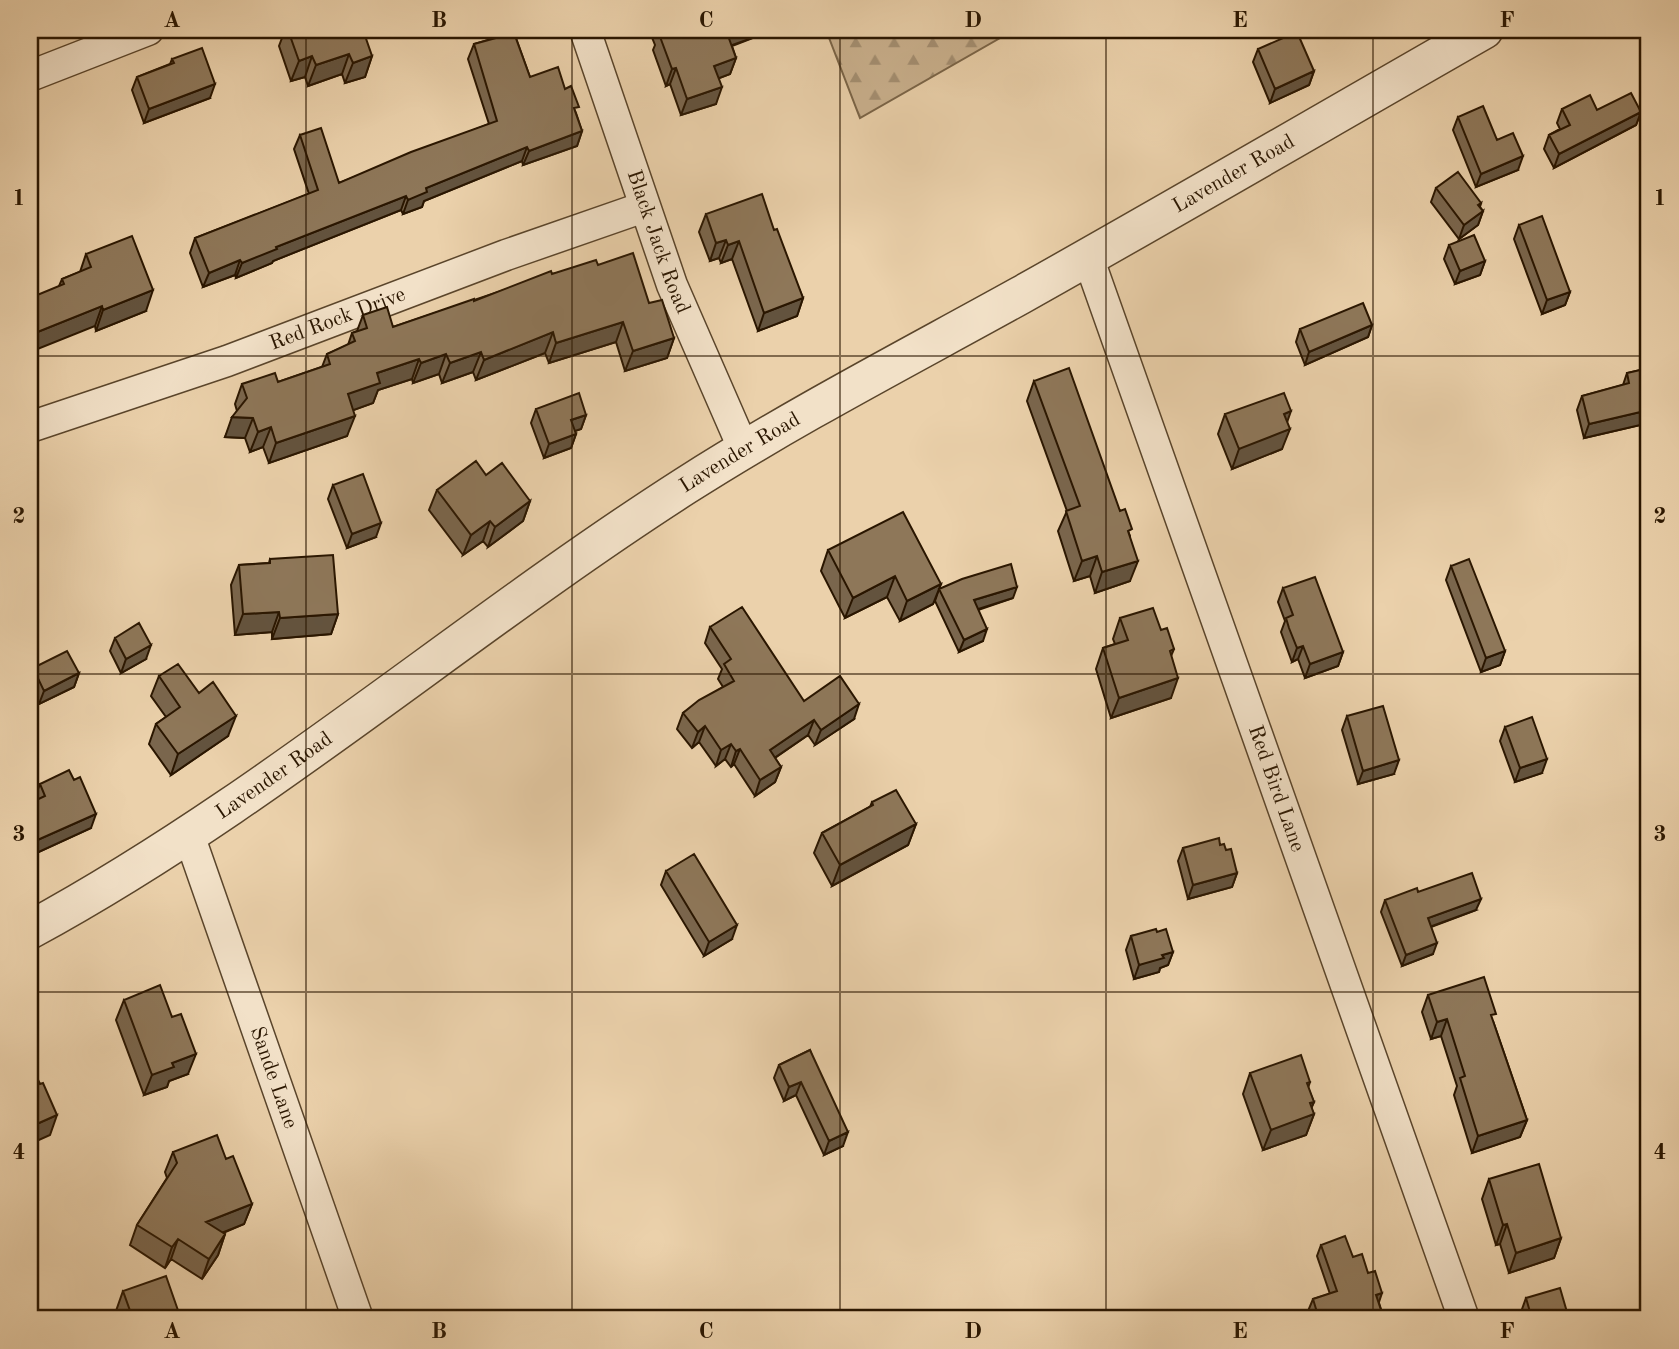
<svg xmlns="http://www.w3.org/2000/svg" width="1679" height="1349" viewBox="0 0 1679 1349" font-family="'Old Standard TT',serif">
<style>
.forest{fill:url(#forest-firs);stroke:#7a6447;stroke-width:2}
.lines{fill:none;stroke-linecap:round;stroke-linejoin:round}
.minor-casing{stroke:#5a452b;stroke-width:33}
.tertiary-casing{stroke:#5a452b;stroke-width:40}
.minor{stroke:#f2e1c8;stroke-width:30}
.tertiary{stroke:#f2e1c8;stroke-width:37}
.wall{fill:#7a664d;stroke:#2a1600;stroke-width:2}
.shaded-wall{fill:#63533e;stroke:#2a1600;stroke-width:2}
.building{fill:#8e7759;stroke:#2a1600;stroke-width:2}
.grid{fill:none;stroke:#2a1600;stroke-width:2;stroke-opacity:0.55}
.labels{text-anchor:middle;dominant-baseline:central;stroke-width:7;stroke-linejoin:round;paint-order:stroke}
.street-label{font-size:21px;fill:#2a1600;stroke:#f2e1c8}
.neatline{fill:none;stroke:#2a1600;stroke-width:2.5}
.grid-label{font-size:23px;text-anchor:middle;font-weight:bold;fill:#2a1600}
</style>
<defs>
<pattern id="forest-firs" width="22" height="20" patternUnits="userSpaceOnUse" patternTransform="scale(1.75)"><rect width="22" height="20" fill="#cab18e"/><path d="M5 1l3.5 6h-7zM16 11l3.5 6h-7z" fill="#a48f72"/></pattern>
</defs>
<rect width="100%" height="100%" fill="#ebd1ab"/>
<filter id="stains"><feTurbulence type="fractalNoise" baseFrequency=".00286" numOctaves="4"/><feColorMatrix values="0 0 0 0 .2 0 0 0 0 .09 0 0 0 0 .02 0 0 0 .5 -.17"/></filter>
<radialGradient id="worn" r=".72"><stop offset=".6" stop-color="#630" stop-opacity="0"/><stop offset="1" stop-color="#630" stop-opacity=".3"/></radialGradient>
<path class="forest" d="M826 30H1014L860 118Z"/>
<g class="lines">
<defs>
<g id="minor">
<path id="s1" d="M585 30 672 285 744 450"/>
<path d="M30 76 148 30"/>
<path id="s2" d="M1088 257 1464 1319"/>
<path id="s3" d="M30 427 227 361 506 255 644 207"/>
<path id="s4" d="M189 835 358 1319"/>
</g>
<g id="tertiary">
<path id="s5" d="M30 930C262 804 462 629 685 486 793 417 909 357 1021 295 1176 208 1330 118 1484 30"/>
</g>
</defs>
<use href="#minor" class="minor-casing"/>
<use href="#tertiary" class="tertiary-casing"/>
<use href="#minor" class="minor"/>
<use href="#tertiary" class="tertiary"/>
</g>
<path class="wall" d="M285 30 372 56 365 77 345 83 342 74 308 86 305 77 291 81 279 46Z
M485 30H535V31L516 38 530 77 565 89 576 113 582 131 577 146 523 165 522 161 424 201 422 207 403 214 401 210 273 261 272 263 236 278 235 275 203 287 190 253 195 238 309 194 294 149 300 135 339 183 489 124 468 59 474 44 488 40Z
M649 30H767L766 33 732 46 736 58 730 74 719 78 716 104 681 115 670 84 666 86 653 50 655 45Z
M1258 49 1314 71 1309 85 1270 103 1253 62Z
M172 59 210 98 144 123 132 90 137 77 170 64Z
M1562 109 1597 110 1641 112 1636 125 1554 168 1544 149 1549 135 1560 129 1557 123Z
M1458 117 1518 170 1476 187 1453 130Z
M1436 188 1481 203 1480 207 1483 211 1478 225 1459 239 1431 202Z
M706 214 774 230 803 298 797 316 758 331 732 259 721 263 719 258 710 261 699 232Z
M1519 225 1570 292 1565 305 1542 314 1514 239Z
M1449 245 1485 261 1480 275 1455 284 1444 259Z
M86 254 146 311 96 331 95 326 59 286 62 279 80 272Z
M598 265 649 303 674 338 667 358 625 371 616 342 549 363 545 353 476 380 473 372 442 383 439 374 413 383 412 379 378 390 373 403 353 410 347 436 269 463 263 447 250 452 245 438 225 437 237 411 235 404 242 384 278 382 322 367 327 354 348 345 352 333 357 331 363 315 393 327 552 274Z
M1372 325 1368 337 1305 365 1296 342 1300 329Z
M1649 368V423L1584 438 1577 410 1582 396 1623 385 1627 373Z
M1034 381 1120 511 1130 536V581L1095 593 1090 576 1074 581 1058 531 1067 511 1027 401Z
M536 409 586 415 581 429 575 431 576 434 571 448 544 458 531 423Z
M1225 414 1287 422 1282 449 1232 469 1218 434Z
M486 475 530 501 523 521 488 547 483 541 463 555 429 510 437 490Z
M333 485 376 537 347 548 328 499Z
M828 550 941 584 933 604 900 621 887 597 845 618 821 571Z
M270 559 338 614 331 634 272 639V632L235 635 231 585 239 565 269 563Z
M1451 566 1505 651 1500 665 1481 672 1446 580Z
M1283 588 1343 652 1338 666 1305 678 1298 659 1292 662 1281 632 1285 621 1278 602Z
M939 589 1013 598 978 610 983 641 959 652 935 601Z
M1120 618 1161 630 1174 649 1171 656V698L1111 718 1096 669 1103 648 1115 644 1113 639Z
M710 627 804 701 854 719 815 745 808 735 775 758 781 767 775 782 755 796 734 764 731 767 725 759 716 766 699 742 692 748 677 729 683 713 723 687 718 679 722 669 705 643Z
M115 638 146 659 121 673 110 651Z
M33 668 79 673 74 687 39 704 30 685V677Z
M159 676 228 736 171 775 149 744 156 724 166 717 151 696Z
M1347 716 1394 774 1358 784 1342 730Z
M1505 727 1542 773 1515 782 1500 741Z
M74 780 91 828 30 856V803L36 800 35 797 40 784Z
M872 802 916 824 908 845 832 886 814 853 822 833 870 807Z
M1220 845 1226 850 1237 873 1232 887 1188 899 1178 861 1183 848Z
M666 871 732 939 704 956 661 885Z
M1418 892 1476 910 1431 927 1433 954 1402 966 1381 912 1385 900Z
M1157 932 1173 952 1168 965 1160 968 1159 972 1134 979 1126 950 1131 936Z
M1428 995 1493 1021 1527 1120 1520 1137 1472 1153 1454 1095 1457 1086 1441 1036 1431 1039 1422 1012Z
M124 1000 188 1074 169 1081 167 1087 144 1095 116 1020Z
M810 1050 843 1146 824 1155 796 1095 784 1101 774 1078 779 1065Z
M1250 1073 1310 1082 1308 1088 1314 1102 1311 1108 1314 1114 1306 1135 1263 1150 1243 1094Z
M173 1152 226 1159 252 1204 244 1224 223 1233 225 1234 218 1255 202 1279 171 1259 165 1268 130 1245 137 1225 167 1178 165 1172Z
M1489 1179 1561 1238 1554 1258 1509 1273 1500 1244 1496 1245 1482 1199Z
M1321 1245 1353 1257 1379 1303 1384 1319H1311L1308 1311 1313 1299 1330 1294 1317 1256Z
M123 1291 181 1319H119L116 1311Z
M1526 1298 1569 1319H1523L1521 1312Z"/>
<path class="shaded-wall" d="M496 30H535V31L490 46Z
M737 30H767L766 33 721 49 727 33Z
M349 54 342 74 308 86 316 65Z
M312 56 305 77 291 81 299 61Z
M372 56 365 77 345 83 353 63Z
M736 58 730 74 709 82 714 66Z
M676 68 670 84 666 86 672 69Z
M1314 71 1309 85 1270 103 1275 89Z
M215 84 210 98 144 123 149 109Z
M722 87 716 104 681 115 687 99Z
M1641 112 1636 125 1554 168 1559 154Z
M582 131 577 146 523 165 529 151Z
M527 147 522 161 424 201 422 207 403 214 408 200 426 188Z
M1523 156 1518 170 1476 187 1481 174Z
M406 196 401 210 273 261 272 263 236 278 242 263 276 247Z
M1481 203 1476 216 1483 211 1478 225 1459 239 1464 225 1478 205Z
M726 240 719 258 710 261 716 243Z
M739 241 732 259 721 263 728 245Z
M240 260 235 275 203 287 209 273Z
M1485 261 1480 275 1455 284 1460 271Z
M153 290 146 311 96 331 103 310Z
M1570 292 1565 305 1542 314 1547 300Z
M803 298 797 316 758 331 764 313Z
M102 306 95 326 30 352V335Z
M623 322 616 342 549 363 556 343Z
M1372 325 1368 337 1305 365 1309 352Z
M553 332 545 353 476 380 484 360Z
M674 338 667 358 625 371 633 351Z
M481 352 473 372 442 383 450 363Z
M446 354 439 374 413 383 421 363Z
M419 359 412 379 378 390 373 403 340 415 348 394 377 373Z
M1649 410V423L1584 438 1589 424Z
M1291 411 1284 431 1290 429 1282 449 1232 469 1239 449 1284 414Z
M586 415 581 429 566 434 571 420Z
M355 416 347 436 269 463 276 443Z
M232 417 253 418 245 438 225 437Z
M271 427 263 447 250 452 258 432Z
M576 434 571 448 544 458 549 444Z
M530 501 523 521 488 547 495 527Z
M490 521 483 541 463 555 471 535Z
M381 523 376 537 347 548 352 534Z
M1097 556 1090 576 1074 581 1082 561Z
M1138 561 1130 581 1095 593 1102 572Z
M895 576 887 597 845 618 853 598Z
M941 584 933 604 900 621 907 601Z
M1017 587 1013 598 969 612 974 600Z
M279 612 272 632 235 635 243 614Z
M338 614 331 634 272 639 280 618Z
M987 629 983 641 959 652 964 640Z
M151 645 146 659 121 673 126 659Z
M1303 646 1298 659 1292 662 1297 648Z
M1505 651 1500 665 1481 672 1486 658Z
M1343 652 1338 666 1305 678 1310 664Z
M79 673 74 687 39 704 44 691Z
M1178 678 1171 698 1111 718 1119 698Z
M859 704 854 719 815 745 821 730Z
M236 716 228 736 171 775 178 754Z
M814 720 808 735 764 765 770 750Z
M705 726 699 742 692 748 698 732Z
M731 744 725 759 716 766 721 750Z
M740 749 734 764 731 767 736 751Z
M1547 759 1542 773 1515 782 1520 768Z
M1399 760 1394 774 1358 784 1363 771Z
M781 767 775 782 755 796 760 780Z
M96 814 91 828 30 856 33 842Z
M916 824 908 845 832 886 840 865Z
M1237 873 1232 887 1188 899 1193 885Z
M1481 899 1476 910 1424 929 1428 918Z
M737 925 732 939 704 956 709 942Z
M1437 943 1433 954 1402 966 1406 955Z
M1173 952 1168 965 1160 968 1159 972 1134 979 1139 965 1162 955Z
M1447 1019 1441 1036 1431 1039 1437 1022Z
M196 1054 188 1074 169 1081 167 1087 144 1095 152 1075 172 1063Z
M801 1082 796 1095 784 1101 789 1087Z
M1314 1102 1308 1116 1314 1114 1306 1135 1263 1150 1271 1130 1310 1103Z
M57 1115 50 1135 30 1144V1127Z
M1527 1120 1520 1137 1472 1153 1478 1136Z
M848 1132 843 1146 824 1155 829 1141Z
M252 1204 244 1224 199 1242 206 1222Z
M1507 1224 1500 1244 1496 1245 1503 1225Z
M225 1234 218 1255 202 1279 209 1259Z
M1561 1238 1554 1258 1509 1273 1516 1253Z
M178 1239 171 1259 165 1268 172 1247Z
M1382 1293 1378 1305 1376 1295Z
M1348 1315 1346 1319H1334Z"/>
<path class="building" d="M288 30H363L372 56 353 63 349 54 316 65 312 56 299 61Z
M661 30H737L727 33 736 58 714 66 722 87 687 99 676 68 672 69 659 34 662 32Z
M1297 32 1314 71 1275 89 1258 49Z
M514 33 530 77 558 67 565 89 571 86 579 107 574 108 582 131 529 151 527 147 426 188 427 192 408 200 406 196 276 247 277 249 242 263 240 260 209 273 195 238 318 190 300 135 321 128 339 183 411 152 497 121 474 44Z
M202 48 215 84 149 109 137 77 174 63 172 59Z
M1631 93 1641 112 1559 154 1549 135 1570 125 1562 109 1590 95 1597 110Z
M1483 106 1497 140 1513 133 1523 156 1481 174 1458 117Z
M1458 172 1481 203 1478 205 1483 211 1464 225 1436 188Z
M762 194 774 230 777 229 803 298 764 313 739 241 728 245 726 240 716 243 706 214Z
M1542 216 1570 292 1547 300 1519 225Z
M1474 235 1485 261 1460 271 1449 245Z
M132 236 153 290 103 310 102 306 30 335V298L64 284 62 279 91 267 86 254Z
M633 253 649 303 662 300 674 338 633 351 623 322 556 343 553 332 484 360 481 352 450 363 446 354 421 363 419 359 377 373 380 383 348 394 355 416 276 443 271 427 258 432 253 418 232 417 247 398 242 384 275 373 278 382 330 364 327 354 355 341 352 333 367 328 363 315 387 307 393 327 474 299V301L551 271 552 274 596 260 598 265Z
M1363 303 1372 325 1309 352 1300 329Z
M1069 368 1120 511 1125 509 1132 529 1128 531 1138 561 1102 572 1097 556 1082 561 1066 511 1080 506 1034 381Z
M1649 368V410L1589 424 1582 396 1629 383 1627 373Z
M579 393 586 415 571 420 576 434 549 444 536 409Z
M1284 393 1291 411 1284 414 1290 429 1239 449 1225 414Z
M476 461 486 475 502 463 530 501 495 527 490 521 471 535 437 490Z
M363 474 381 523 352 534 333 485Z
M903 512 941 584 907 601 895 576 853 598 828 550Z
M333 555 338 614 280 618 279 612 243 614 239 565 270 563V559Z
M1469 559 1505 651 1486 658 1451 566Z
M1011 564 1017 587 974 600 987 629 964 640 939 589 962 579Z
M1315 577 1343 652 1310 664 1303 646 1297 648 1289 628 1286 618 1293 615 1283 588Z
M742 607 804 701 840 676 859 704 821 730 814 720 770 750 781 767 760 780 740 749 736 751 731 744 721 750 705 726 698 732 683 713 699 700 734 681 724 664 731 659 710 627Z
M1153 608 1161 630 1167 628 1174 649 1170 651 1178 678 1119 698 1103 648 1128 640 1120 618Z
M139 623 151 645 126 659 115 638Z
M67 651 79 673 44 691 33 668Z
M178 664 199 693 213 682 236 716 178 754 156 724 180 707 159 676Z
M1383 706 1399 760 1363 771 1347 716Z
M1532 717 1547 759 1520 768 1505 727Z
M69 770 74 780 80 777 96 814 33 842 30 834V803L45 796 40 784Z
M896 790 916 824 840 865 822 833 873 805 872 802Z
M1219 838 1220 845 1224 844 1226 850 1231 849 1237 873 1193 885 1183 848Z
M694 854 737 925 709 942 666 871Z
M1472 873 1481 899 1428 918 1437 943 1406 955 1385 900 1417 888 1418 892Z
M1156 929 1157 932 1166 929 1173 952 1162 955 1164 958 1139 965 1131 936Z
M1484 977 1496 1014 1491 1015 1527 1120 1478 1136 1460 1078 1465 1076 1447 1019 1437 1022 1428 995Z
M160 985 172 1017 181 1014 196 1054 172 1063 174 1067 152 1075 124 1000Z
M810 1050 848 1132 829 1141 801 1082 789 1087 779 1065Z
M1301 1055 1310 1082 1307 1083 1314 1102 1310 1103 1314 1114 1271 1130 1250 1073Z
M30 1063 40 1084 43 1083 57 1115 30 1127Z
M217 1135 226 1159 233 1156 252 1204 206 1222 225 1234 209 1259 178 1239 172 1247 137 1225 177 1163 173 1152Z
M1539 1164 1561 1238 1516 1253 1507 1224 1503 1225 1489 1179Z
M1345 1236 1353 1257 1362 1254 1368 1273 1375 1271 1382 1293 1376 1295 1384 1319H1350L1348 1315 1334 1319H1319L1313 1299 1337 1291 1321 1245Z
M166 1276 181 1319H133L123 1291Z
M1560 1288 1569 1319H1532L1526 1298Z"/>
<path class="grid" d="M306 30V1319M572 30V1319M840 30V1319M1106 30V1319M1373 30V1319M30 356H1649M30 674H1649M30 992H1649"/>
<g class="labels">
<g class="street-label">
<text stroke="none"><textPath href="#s5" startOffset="1423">Lavender Road</textPath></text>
<text stroke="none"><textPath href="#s1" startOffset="224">Black Jack Road</textPath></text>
<text stroke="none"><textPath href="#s3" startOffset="326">Red Rock Drive</textPath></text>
<text stroke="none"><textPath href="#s5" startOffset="856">Lavender Road</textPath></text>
<text stroke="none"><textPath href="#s5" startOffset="289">Lavender Road</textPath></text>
<text stroke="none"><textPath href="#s2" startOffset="564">Red Bird Lane</textPath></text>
<text stroke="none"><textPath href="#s4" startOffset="257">Sande Lane</textPath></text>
</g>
</g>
<rect width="1679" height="1349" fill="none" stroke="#ebd1ab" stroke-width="77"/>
<rect x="38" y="38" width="1602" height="1272" class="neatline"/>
<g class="grid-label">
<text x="172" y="27">A</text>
<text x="439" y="27">B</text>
<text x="706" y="27">C</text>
<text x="973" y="27">D</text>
<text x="1240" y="27">E</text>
<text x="1507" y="27">F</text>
<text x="19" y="205">1</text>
<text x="1660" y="205">1</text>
<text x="19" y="523">2</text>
<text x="1660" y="523">2</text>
<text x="19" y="841">3</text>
<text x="1660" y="841">3</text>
<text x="19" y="1159">4</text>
<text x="1660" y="1159">4</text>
<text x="172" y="1338">A</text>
<text x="439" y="1338">B</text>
<text x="706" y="1338">C</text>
<text x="973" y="1338">D</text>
<text x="1240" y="1338">E</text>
<text x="1507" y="1338">F</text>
</g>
<rect width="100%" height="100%" filter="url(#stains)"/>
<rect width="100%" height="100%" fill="url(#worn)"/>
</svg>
